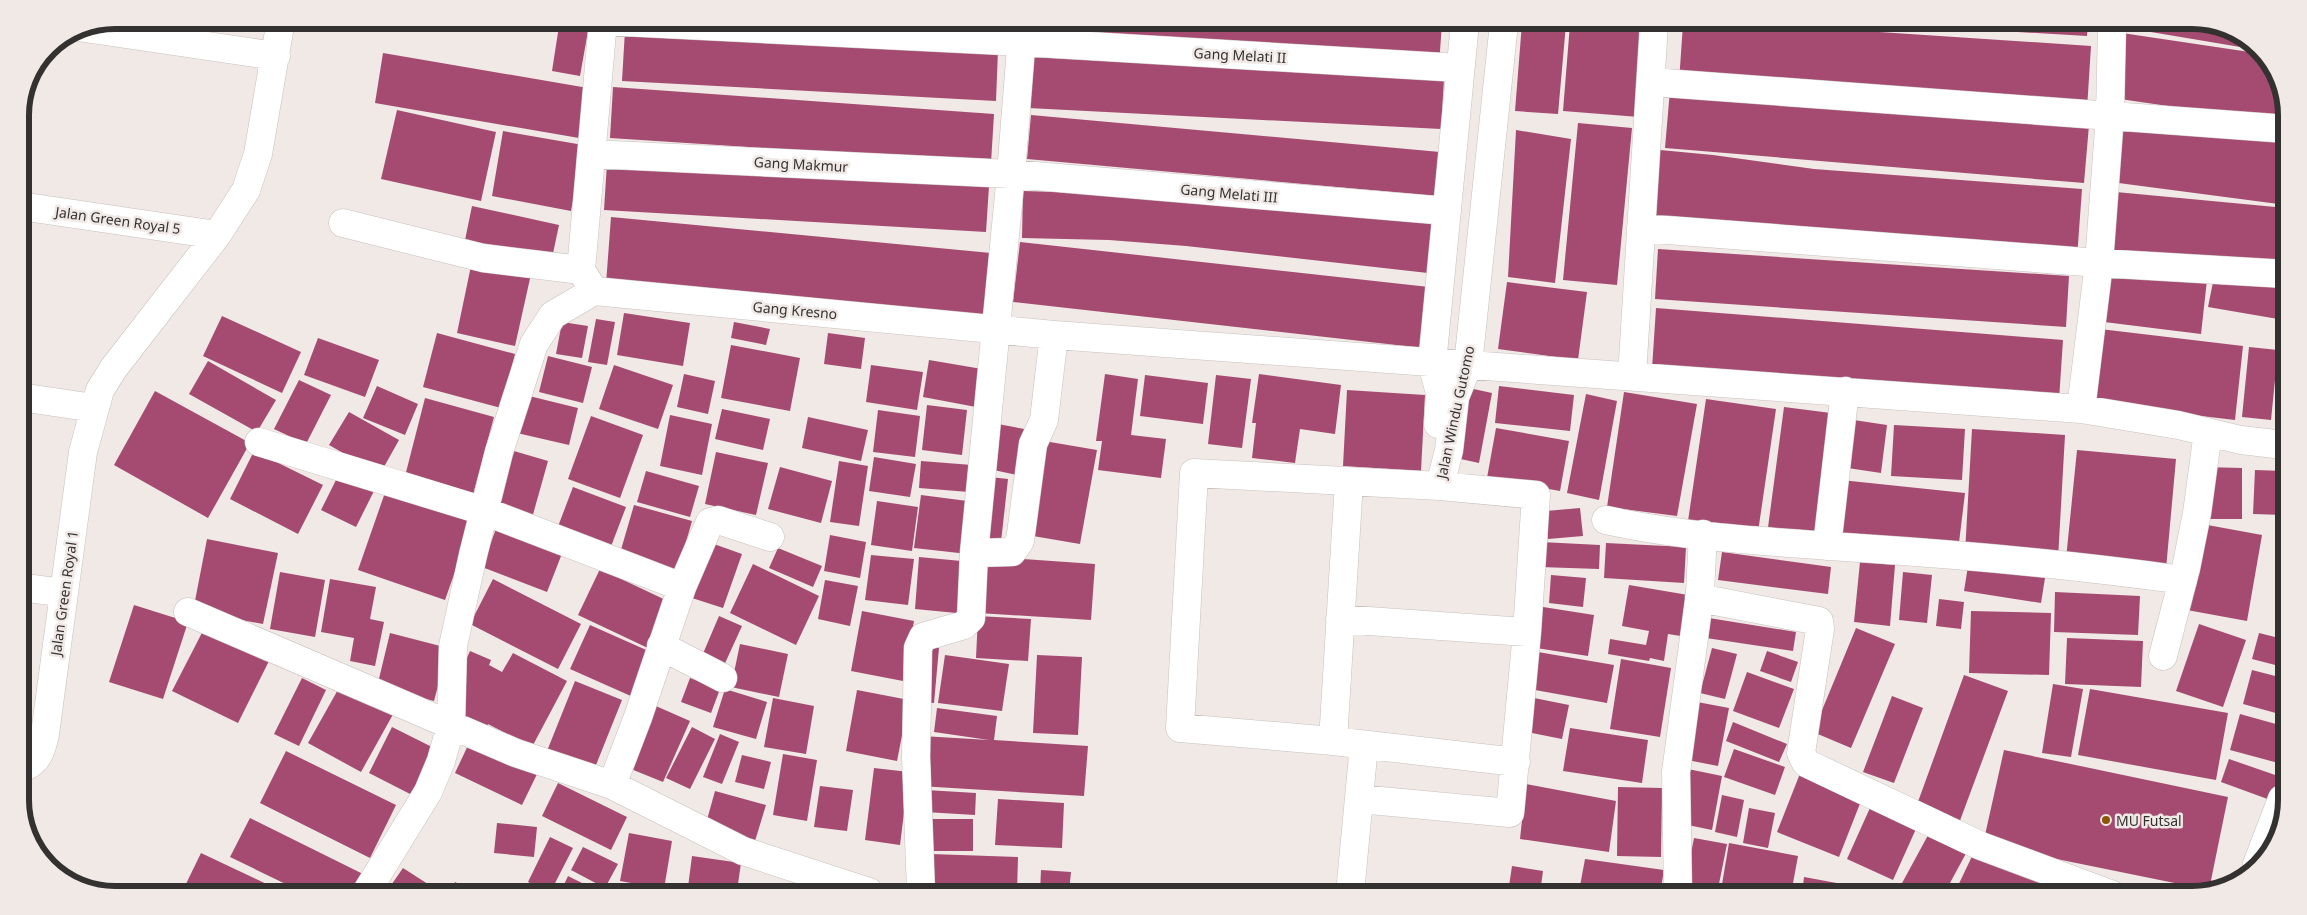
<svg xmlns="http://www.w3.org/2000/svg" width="2307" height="915" viewBox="0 0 2307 915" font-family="'Noto Sans',sans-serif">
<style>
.building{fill:#a54b71}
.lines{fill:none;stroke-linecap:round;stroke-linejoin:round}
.minor-casing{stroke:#c7c1be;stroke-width:29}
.minor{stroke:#fff;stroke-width:28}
.poi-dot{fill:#8b5505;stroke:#f0e9e6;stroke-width:2}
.labels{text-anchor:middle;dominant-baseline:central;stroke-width:5;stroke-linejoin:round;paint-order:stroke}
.street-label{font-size:14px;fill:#343231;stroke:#f0e9e6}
.poi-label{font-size:14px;fill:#343231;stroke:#f0e9e6;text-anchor:start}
.rim{fill:none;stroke:#343231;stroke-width:6}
</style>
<rect width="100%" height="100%" fill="#f0e9e6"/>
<path class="building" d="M908 22H1010L1009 31Z
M1046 22 1442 23 1439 65 1045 30Z
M1522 23 1566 24 1558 114 1515 111Z
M1570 24H1646L1639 117 1563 111Z
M1683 24H1759L2091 46 2087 109 1679 82Z
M1883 24H1920L2088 25 2087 36Z
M2121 25H2223L2258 50 2121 27Z
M559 26 588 31 580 76 552 71Z
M625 30 998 50 996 101 622 81Z
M2122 33 2263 54 2268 57 2287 108 2285 123 2113 98Z
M383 53 588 88 579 138 375 103Z
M1031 57 1444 79 1441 129 1028 108Z
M613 87 994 114 991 163 610 138Z
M1670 90 2089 125 2084 183 1665 148Z
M397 110 496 132 481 201 381 179Z
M1031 115 1440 152 1437 196 1027 159Z
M2119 118 2287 140 2286 205 2111 182Z
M1578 123 1632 128 1617 285 1563 280Z
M1516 130 1571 139 1555 283 1508 277Z
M503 131 583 145 571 211 492 196Z
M1660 150 1713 155 1814 169 2082 189 2077 258 1649 218Z
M607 163 989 186 986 232 604 210Z
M1023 191 1192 196 1434 223 1428 273 1186 246 1109 240 1022 238Z
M2116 192 2286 208V268L2110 252Z
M472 206 559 225 551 263 464 245Z
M611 217 991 253 985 319 606 284Z
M1020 242 1429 287 1423 348 1013 302Z
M1658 249 2069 276 2066 327 1655 299Z
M472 261 531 274 515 346 457 333Z
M2102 267 2207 280 2201 334 2096 321Z
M2214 277 2284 289 2278 319 2208 307Z
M1507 282 1587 292 1578 360 1498 349Z
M1656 308 2063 340 2059 400 1652 369Z
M624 313 690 323 683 366 617 355Z
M222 316 301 352 282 393 203 356Z
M596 319 615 322 607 365 588 362Z
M562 322 588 326 582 358 556 354Z
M734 322 770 329 766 345 731 338Z
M2100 329 2243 346 2235 420 2092 403Z
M437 333 515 354 501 408 423 387Z
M828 333 865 338 861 369 824 364Z
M318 338 379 360 365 397 304 375Z
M731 345 800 358 790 411 721 398Z
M2249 347 2278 350 2271 420 2242 417Z
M548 356 592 367 583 403 539 392Z
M929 360 982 369 976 407 923 397Z
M208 361 276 400 257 432 189 394Z
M614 365 673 385 658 429 599 409Z
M871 365 923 372 917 410 866 402Z
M684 374 715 381 708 414 677 407Z
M1105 374 1138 379 1131 435 1166 439 1161 478 1098 470 1102 441H1096Z
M1259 374 1341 385 1335 434 1300 429 1295 463 1252 458 1256 423H1252Z
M1145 375 1208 383 1203 424 1140 416Z
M1216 375 1251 379 1242 448 1208 444Z
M299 380 331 395 306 444 274 429Z
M377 386 418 404 405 435 363 418Z
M1499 386 1574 395 1570 431 1495 423Z
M1469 388 1492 393 1479 463 1456 458Z
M1347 390 1425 395 1421 471 1343 466Z
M155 391 250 443 208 518 114 465Z
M1624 392 1697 404 1677 516 1607 507Z
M1586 394 1617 401 1599 500 1567 493Z
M525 395 578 408 569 445 517 433Z
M425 398 494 417 471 502 403 484Z
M1706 399 1776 409 1758 532 1688 521Z
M927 405 967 410 962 455 922 450Z
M1784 407 1831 413 1814 542 1767 535Z
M722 409 770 419 763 450 715 439Z
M878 410 920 416 915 457 873 452Z
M349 412 399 440 380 474 329 445Z
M670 415 712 424 702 475 660 466Z
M591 416 643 435 620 498 568 479Z
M808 417 868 430 861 461 802 448Z
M1847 419 1887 425 1881 473 1841 467Z
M998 424 1030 430 1021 476 989 469Z
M1894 425 1965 429 1962 480 1891 476Z
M1496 428 1569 441 1560 491 1487 478Z
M1972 429 2065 435 2058 559 1965 553Z
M1044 441 1097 450 1080 544 1027 535Z
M507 449 548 461 532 518 491 506Z
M2077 450 2176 459 2166 569 2066 559Z
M254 451 323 485 298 534 230 499Z
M716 452 768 463 756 515 705 504Z
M874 457 916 464 910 497 869 491Z
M839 461 868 466 859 526 830 522Z
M921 461 972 465 969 492 919 488Z
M780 467 832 481 821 523 768 509Z
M2204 467 2242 468V519H2203Z
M342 468 377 485 356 527 321 510Z
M2255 470 2284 471V515L2253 514Z
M646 471 699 486 690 517 637 502Z
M990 477 1008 479 1001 542 982 540Z
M1841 480 1965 493 1958 551 1835 538Z
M388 484 475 515 445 600 358 570Z
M573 487 626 507 607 557 554 537Z
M921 495 975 502 968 554 914 548Z
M877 501 918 507 912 551 871 545Z
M634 505 692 521 676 577 618 560Z
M1580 508 1583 536 1548 539 1546 511Z
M2202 524 2262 535 2247 621 2187 610Z
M497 526 563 551 547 592 482 567Z
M830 535 866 542 860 578 824 571Z
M2284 536V558L2275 555Z
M207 539 278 553 263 624 193 611Z
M1541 542 1600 545 1599 569 1540 567Z
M711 543 742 554 723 608 692 598Z
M1606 543 1686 547 1684 583 1604 578Z
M778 548 822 566 813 587 769 568Z
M1722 552 1831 567 1828 594 1718 580Z
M871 555 914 559 908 605 865 600Z
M982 556 1095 564 1091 620 978 613Z
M919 557 972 562 967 614 915 609Z
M1860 562 1895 565 1890 626 1854 622Z
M753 564 819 596 796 645 730 613Z
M1968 566 2045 578 2041 603 1964 591Z
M600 569 672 603 650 649 578 615Z
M280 572 325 580 315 637 270 629Z
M1903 572 1932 575 1927 623 1899 620Z
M1551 575 1586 578 1583 607 1549 603Z
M330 579 376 587 370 619 384 622 375 666 350 661 354 638 321 632Z
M493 579 581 624 558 669 470 624Z
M825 580 858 586 850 626 818 619Z
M2283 582H2284L2283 605 2277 603Z
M1629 585 1694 596 1687 637 1668 634 1664 661 1650 658 1649 661 1608 654 1610 639 1646 645 1649 631 1622 626Z
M2055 592 2140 596 2138 635 2054 632Z
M1939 599 1964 602 1961 629 1936 626Z
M134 605 188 622 163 699 109 682Z
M1543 607 1594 615 1588 656 1536 648Z
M862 611 914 621 903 681 851 671Z
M1971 611 2051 613 2049 675 1969 673Z
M719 616 742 626 721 672 699 663Z
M978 616 1031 619 1028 661 976 658Z
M1709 618 1796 632 1793 651 1706 638Z
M207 623 272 655 238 723 172 691Z
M2199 624 2246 640 2223 707 2176 691Z
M590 625 653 653 633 697 570 669Z
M1856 628 1895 644 1851 748 1813 732Z
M390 633 448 648 434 701 377 687Z
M2259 633 2283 639V667L2252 659Z
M2067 638 2143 641 2141 687 2065 684Z
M740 644 788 654 779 697 731 687Z
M925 647 939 648 934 703 920 702Z
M1712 648 1737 654 1725 699 1700 693Z
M470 651 491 660 489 665 502 672 513 653 567 681 532 747 488 724 485 730 454 713 453 689Z
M1767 651 1798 662 1791 682 1760 671Z
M1538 652 1614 665 1607 703 1535 690Z
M945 655 1009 664 1002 711 938 703Z
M1037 655 1082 657 1078 735 1033 733Z
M1621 659 1671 668 1660 737 1610 729Z
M2252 670 2283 678V715L2243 704Z
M1747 672 1794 689 1779 728 1733 711Z
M1964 675 2008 691 1958 826 1915 810Z
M302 678 326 690 299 746 274 734Z
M690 678 720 689 711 713 681 702Z
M344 679 396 709 361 772 308 743Z
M575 681 622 700 594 770 547 751Z
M2053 684 2083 689 2071 757 2042 753Z
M725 689 767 702 756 739 713 727Z
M2090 689 2228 713 2216 780 2078 755Z
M857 690 909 700 897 761 846 751Z
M1892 696 1923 708 1894 783 1863 772Z
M773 698 814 706 806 754 764 747Z
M1534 698 1569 705 1562 739 1527 732Z
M1692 701 1729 708 1718 766 1682 759Z
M649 703 690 721 663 782 621 765Z
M937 708 997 716 994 740 1088 746 1084 796 919 786 922 736 989 740 934 732Z
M2240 714 2283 726 2282 764 2230 750Z
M1733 722 1787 744 1779 762 1726 741Z
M392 727 440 751 416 797 369 773Z
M692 727 715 739 690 789 666 778Z
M1570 728 1648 740 1642 783 1563 771Z
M720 734 739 742 722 784 703 777Z
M471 739 538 772 522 805 455 773Z
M1734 749 1785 767 1775 795 1724 777Z
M2004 750 2228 797 2209 890 1983 844Z
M286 751 396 805 370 858 260 803Z
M783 754 817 760 807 821 773 815Z
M742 755 771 762 764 789 735 782Z
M2229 759 2281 777 2273 801 2221 782Z
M874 768 909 772 900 845 865 840Z
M1688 769 1722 776 1712 830 1678 823Z
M1801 771 1863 796 1839 857 1777 832Z
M558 783 627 817 611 850 542 816Z
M1526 784 1616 801 1609 852 1520 839Z
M820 786 853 790 847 831 814 827Z
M1618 787 1662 788 1661 857 1617 856Z
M926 790 976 793 975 815 925 812Z
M715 791 766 805 755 841 705 827Z
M1722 795 1744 800 1737 837 1715 832Z
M998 799 1064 803 1062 848 995 845Z
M1874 799 1920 820 1893 880 1847 859Z
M1749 808 1775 813 1768 848 1743 843Z
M250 818 363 874 355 891 298 890 230 857Z
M929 819H973V851H928Z
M497 823 537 827 534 857 494 853Z
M1933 826 1970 846 1944 894H1919L1901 885Z
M629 833 672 841 664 889 620 881Z
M550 837 573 848 551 891H545L528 882Z
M1694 838 1727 844 1717 894H1683Z
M1729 843 1798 856 1791 894H1743L1721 890Z
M583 847 618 864 605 888 571 870Z
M1976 848 2062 890 2059 895 1954 894Z
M201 853 275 888 273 890H183Z
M931 854 1018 857 1017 892H930Z
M692 856 741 863 737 891H717L688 887Z
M1585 859 1664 870 1660 894H1622L1580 886Z
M1512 866 1543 871 1540 893H1508Z
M403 868 431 886 428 891H387Z
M1041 870 1071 872 1069 892H1040Z
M568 876 598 891H561Z
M1804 877 1853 886 1851 894H1802Z
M455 882 473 891H451Z
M1856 885 1890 891 1889 894H1855Z"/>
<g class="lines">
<defs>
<path id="minor" d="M603 21 1021 42 1460 68
M78 27 276 56
M1651 82 2287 129
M592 154 1011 174 1447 211
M20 206 217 235
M343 223 483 258 581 270
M1641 228 2099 263 2286 274
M594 291 1054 335 2081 409 2178 425 2241 440 2284 445
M594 291 581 270 603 21
M1632 376 1654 24
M20 397 94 408
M2081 409 2099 263 2110 115 2112 25
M1438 424 1440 393 1432 364 1465 23
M259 442 484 511 682 587 638 717 612 785
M1440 486 1449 450 1455 397 1468 365 1504 23
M1606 520C1687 538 1776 542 1859 548 1967 555 2075 565 2183 580
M1827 546 1845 391
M974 553 1012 552 1020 541 1033 444 1044 420 1054 335
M20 587 64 593
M682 587 710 522 718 520 770 537
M1699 598 1819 621 1820 629 1801 753 1806 763 1981 846 2113 895
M188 612 516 753 612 785 743 851 869 892
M1340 619 1527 632 1536 495 1440 486 1194 473 1180 728 1333 741 1516 762
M661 646 723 678
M2163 656 2186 568 2197 513 2208 432
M1333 741 1349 482
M20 768C38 764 42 749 45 734L83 452 100 390 113 369 217 235 246 190 258 154 281 20
M1359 799 1510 813 1527 632
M2257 864 2282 799
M367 891 428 792 441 761 451 725 453 646 473 555 499 452 534 344 553 315 594 291
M921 892 916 757 918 648 923 637 964 625 971 618 974 553 1011 174 1023 22
M1350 893 1364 745
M1678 894 1676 772 1700 593 1703 534"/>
</defs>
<use href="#minor" class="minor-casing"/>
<use href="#minor" class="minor"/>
</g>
<circle class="poi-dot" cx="2106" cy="820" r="5"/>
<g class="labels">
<g class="street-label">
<text transform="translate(1240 55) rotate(3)">Gang Melati II</text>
<text transform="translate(801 164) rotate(3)">Gang Makmur</text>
<text transform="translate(1229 193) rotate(5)">Gang Melati III</text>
<text transform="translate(118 220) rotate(8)">Jalan Green Royal 5</text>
<text transform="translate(795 310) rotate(5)">Gang Kresno</text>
<text transform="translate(1455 412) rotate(-78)">Jalan Windu Gutomo</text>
<text transform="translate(64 593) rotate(-82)">Jalan Green Royal 1</text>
</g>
<g class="poi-label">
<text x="2116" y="820">MU Futsal</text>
</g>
</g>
<path d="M0 0H2307V915H0ZM115 29H2192A86 86 0 0 1 2278 115V800A86 86 0 0 1 2192 886H115A86 86 0 0 1 29 800V115A86 86 0 0 1 115 29Z" fill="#f0e9e6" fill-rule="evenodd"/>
<path class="rim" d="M115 29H2192A86 86 0 0 1 2278 115V800A86 86 0 0 1 2192 886H115A86 86 0 0 1 29 800V115A86 86 0 0 1 115 29Z"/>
</svg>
